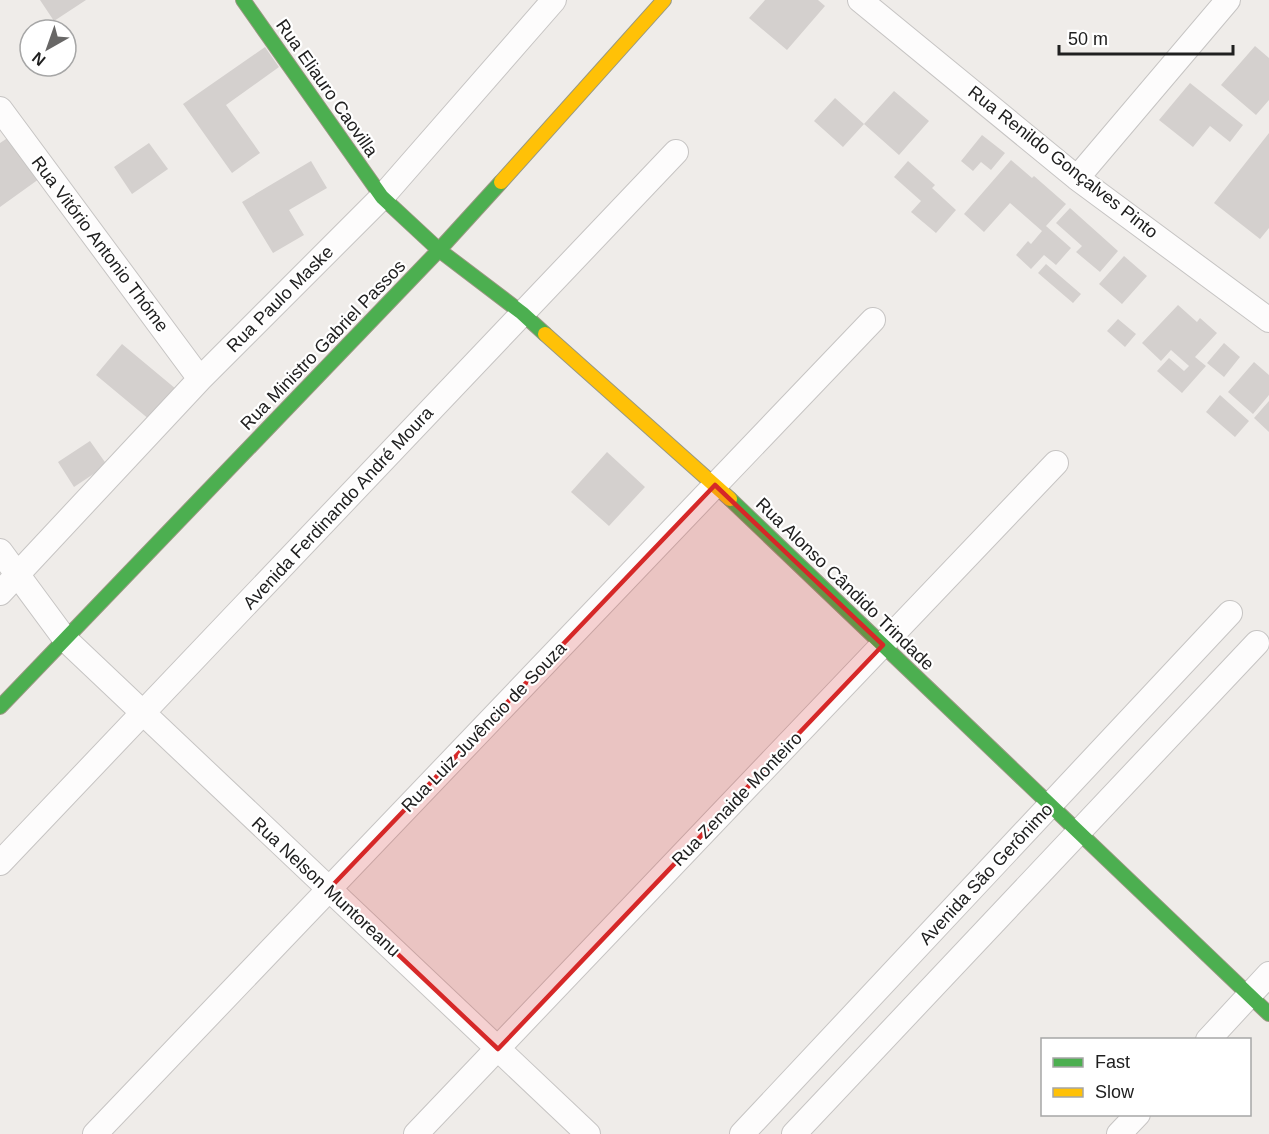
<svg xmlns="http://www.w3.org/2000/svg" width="1269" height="1134" viewBox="0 0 1269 1134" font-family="Helvetica,sans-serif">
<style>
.building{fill:#d4d0ce}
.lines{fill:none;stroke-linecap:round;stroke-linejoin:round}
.street-casing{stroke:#c6c4c3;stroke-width:26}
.fast-casing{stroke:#989881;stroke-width:16}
.slow-casing{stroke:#989881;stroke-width:16}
.street{stroke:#fdfcfc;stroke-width:24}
.fast{stroke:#4caf50;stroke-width:14}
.slow{stroke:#ffc107;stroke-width:14}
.marked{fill:#d62828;fill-opacity:0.2;stroke:#d62828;stroke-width:4.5;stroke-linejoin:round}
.labels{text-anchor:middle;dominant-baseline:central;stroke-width:4.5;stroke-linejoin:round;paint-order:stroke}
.street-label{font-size:18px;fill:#202020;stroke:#fff}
</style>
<rect width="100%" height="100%" fill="#efece9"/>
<path class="building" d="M40 0H86L54 21Z
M765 0H818L825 6 787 50 749 18Z
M1255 46 1269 58V100L1256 115 1221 85Z
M265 47 279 67 226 105 260 153 232 173 183 104Z
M1190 83 1243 125 1230 142 1210 126 1193 147 1159 120Z
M894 91 929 121 899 155 864 124Z
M835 98 864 124 843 147 814 121Z
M1269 133V228L1260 239 1214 203Z
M982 135 1005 153 991 170 981 162 973 171 961 161Z
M9 137 39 179 0 207V143Z
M149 143 168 169 132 194 114 167Z
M1011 160 1032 178 1034 176 1066 204 1046 226 1071 248 1056 265 1044 255 1031 269 1016 255 1028 241 1031 244 1042 231 1010 203 984 232 964 214Z
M311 161 327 188 289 210 304 235 273 253 242 202Z
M908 161 935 185 932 188 956 210 936 233 911 212 921 201 894 177Z
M1070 208 1118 251 1100 272 1076 252 1082 246 1056 223Z
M1124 256 1147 276 1122 304 1099 284Z
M1046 264 1081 294 1073 303 1038 273Z
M1178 305 1197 322 1200 318 1217 333 1195 357 1206 366 1182 393 1157 371 1169 358 1184 371 1189 366 1171 350 1161 361 1142 343Z
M1118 319 1136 334 1125 347 1107 331Z
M1224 343 1240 357 1224 377 1207 363Z
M122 344 176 389 150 420 96 375Z
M1254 362 1269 375V395L1253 414 1228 392Z
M1220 395 1249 421 1235 437 1206 412Z
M1269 401V432L1254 418Z
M90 441 107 465 74 487 58 462Z
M607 452 645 487 609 526 571 492Z"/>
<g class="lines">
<defs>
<path id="street" d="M860 0 1077 178 1269 320
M0 109 200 379
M1077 178 1228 0
M0 551 65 639 588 1134
M0 593 200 379 382 197 554 0
M0 863 676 152
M1208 1040 1269 974
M95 1134 873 320
M416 1134 1056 463
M742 1134 1230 613
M794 1134 1257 643
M1119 1134 1138 1114"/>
<path id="fast" d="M243 0 382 197 439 250 522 313 545 334
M730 499 1269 1014
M0 707 439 250 501 182"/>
<path id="slow" d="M501 182 664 0
M545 334 730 499"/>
</defs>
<use href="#street" class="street-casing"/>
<use href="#fast" class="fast-casing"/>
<use href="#slow" class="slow-casing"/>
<use href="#street" class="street"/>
<use href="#fast" class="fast"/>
<use href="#slow" class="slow"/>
</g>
<path class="marked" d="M715 485 883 645 498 1049 329 889Z"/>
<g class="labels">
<g class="street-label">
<text transform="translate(327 88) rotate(55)">Rua Eliauro Caovilla</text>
<text transform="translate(1063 162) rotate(38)">Rua Renildo Gonçalves Pinto</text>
<text transform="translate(100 244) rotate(53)">Rua Vitório Antonio Thóme</text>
<text transform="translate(280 299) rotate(-45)">Rua Paulo Maske</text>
<text transform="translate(323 345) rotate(-46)">Rua Ministro Gabriel Passos</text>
<text transform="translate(338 508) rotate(-47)">Avenida Ferdinando André Moura</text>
<text transform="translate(845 584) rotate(44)">Rua Alonso Cândido Trindade</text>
<text transform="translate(484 727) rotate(-46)">Rua Luiz Juvêncio de Souza</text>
<text transform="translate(737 799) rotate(-46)">Rua Zenaide Monteiro</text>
<text transform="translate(986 874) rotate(-47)">Avenida São Gerônimo</text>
<text transform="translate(326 887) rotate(43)">Rua Nelson Muntoreanu</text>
</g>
</g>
<rect x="1041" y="1038" width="210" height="78" fill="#ffffff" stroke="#a6a6a6" stroke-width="1.5"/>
<rect x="1053" y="1058" width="30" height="9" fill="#4caf50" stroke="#a6a6a6" stroke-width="1.5"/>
<text x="1095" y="1068" font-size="18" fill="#202020">Fast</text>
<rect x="1053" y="1088" width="30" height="9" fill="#ffc107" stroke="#a6a6a6" stroke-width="1.5"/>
<text x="1095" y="1098" font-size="18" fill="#202020">Slow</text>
<g transform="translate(48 48) rotate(220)"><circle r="28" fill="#ffffff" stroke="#a6a6a6" stroke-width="1.5"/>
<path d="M0-4.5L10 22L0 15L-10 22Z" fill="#686766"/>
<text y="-9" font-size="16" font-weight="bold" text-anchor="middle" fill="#202020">N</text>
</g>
<path d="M1059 45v9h174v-9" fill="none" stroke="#202020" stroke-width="3"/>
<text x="1068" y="45" font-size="18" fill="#202020" stroke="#ffffff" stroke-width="4.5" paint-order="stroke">50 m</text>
</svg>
